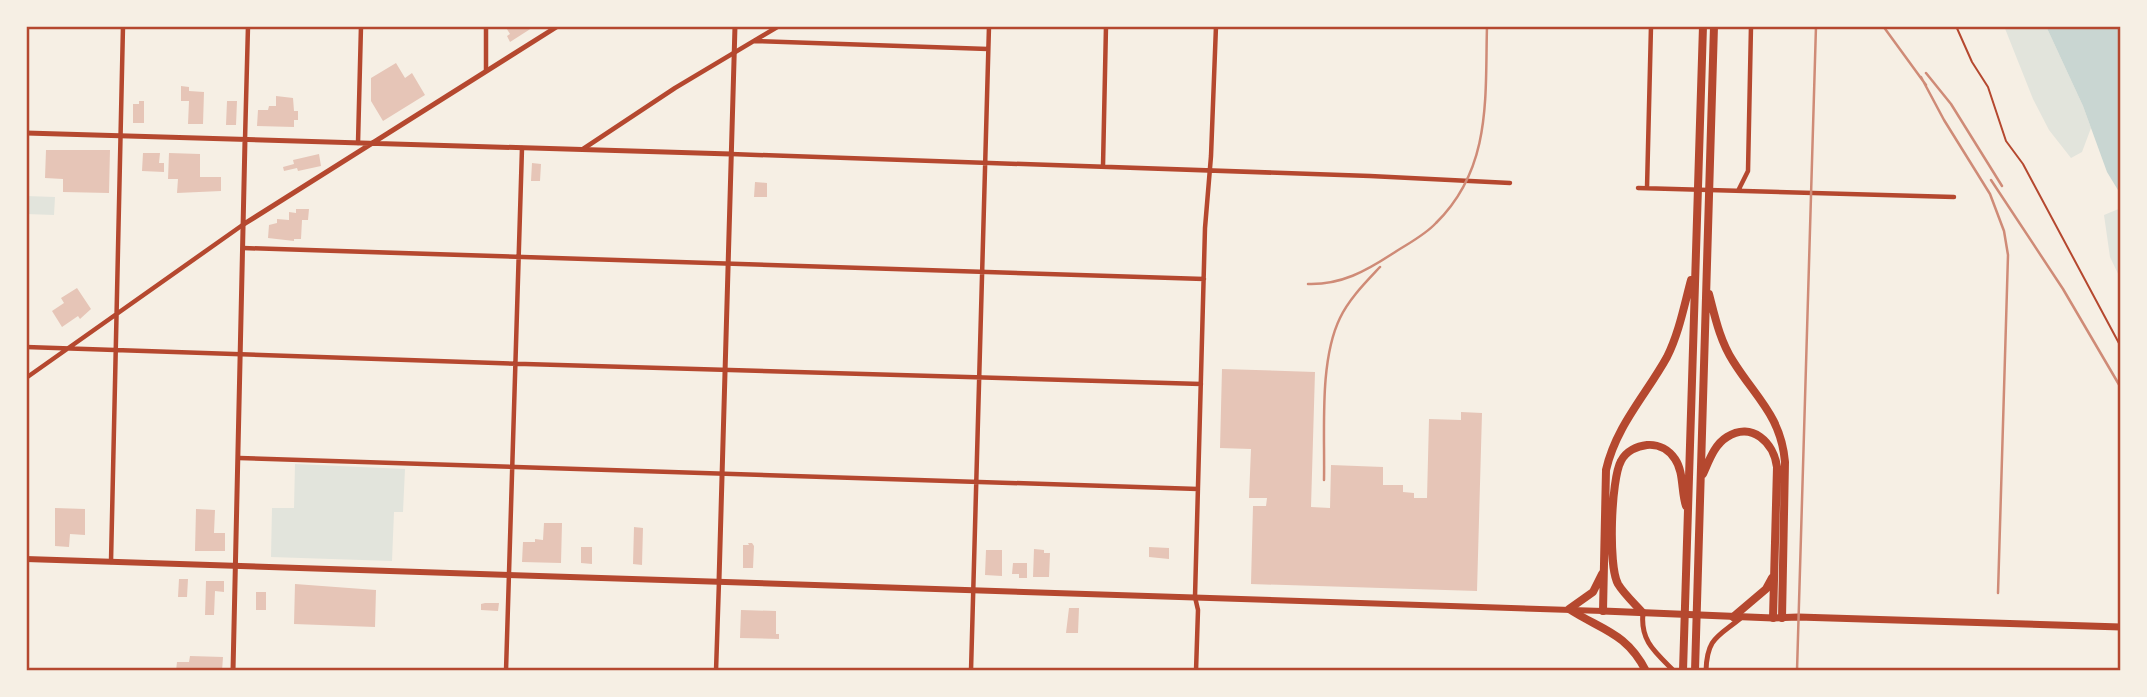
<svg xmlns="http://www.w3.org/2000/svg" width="2147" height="697" viewBox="0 0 2147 697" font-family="'IBM Plex Serif',serif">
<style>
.green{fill:#e2e4dc}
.water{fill:#c9d6d2}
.building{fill:#e6c5b7}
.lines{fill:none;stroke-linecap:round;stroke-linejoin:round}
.path{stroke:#b5482f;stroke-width:2}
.minor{stroke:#b5482f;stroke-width:4.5}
.tertiary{stroke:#b5482f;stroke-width:5}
.secondary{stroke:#b5482f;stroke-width:6}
.primary{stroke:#b5482f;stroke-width:7}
.motorway{stroke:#b5482f;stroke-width:8}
.rail{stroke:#cf8b77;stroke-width:2.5}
.neatline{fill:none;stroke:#b5482f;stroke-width:2.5}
</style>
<rect width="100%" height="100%" fill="#f6efe4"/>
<path class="green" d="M2004 26H2046L2083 106 2091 128 2082 152 2071 158 2049 130 2033 99Z
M26 196 55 197 54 215 26 214Z
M2121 208V280L2110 257 2104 215Z
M295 464 405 469 403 512H394L392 561 271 557 272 508H294Z"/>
<path class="water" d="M2046 26H2121V195L2107 172 2083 106Z"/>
<path class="building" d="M505 26H535L510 42 507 36 510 34Z
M396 63 405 78 412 73 425 95 383 121 371 101V78Z
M181 86 189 87V91L204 92 203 124H188L189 101H181Z
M276 96 293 98 294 111H298V120H294V127L257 126 258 110H268L269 106H276Z
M139 101H144V123H133V104H139Z
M227 101H237L236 125H226Z
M46 150H110L109 193 63 192V179L45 178Z
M143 153H160L159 163H164V172L142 171Z
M169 153 200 154V177H221V191L177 193 178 179H168Z
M319 154 321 166 298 171 297 168 284 171 283 167 294 164 293 160Z
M532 163 541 164 540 181H531Z
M755 182 767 183V197H754Z
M296 209H309L308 220H302L301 239H294V241L268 238 269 225 277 223V219L289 220V212L296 213Z
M77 288 91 309 80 319 78 316 62 327 52 311 64 303 61 298Z
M1222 369 1315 372 1311 507 1330 508 1331 465 1383 467V485H1403V492L1414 493V498H1427L1429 419 1461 420V412L1482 413 1477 591 1251 584 1253 506H1266L1267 498H1249L1251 449 1220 448Z
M55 508 85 509V535L70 534 69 547 55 546Z
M196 509 215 510 214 533H225V551H195Z
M544 523H562L561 563 522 562 523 542H535V539L543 540Z
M634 527 643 528 642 565 633 564Z
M748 543H752L754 546 753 568H743V545H749Z
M581 547H592V564L581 563Z
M1149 547 1169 548V559L1149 557Z
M1034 549 1044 550V553H1050L1049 577H1033Z
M986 550H1002V576L985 575Z
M1013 563H1027V578H1019V574H1012Z
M179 579H188L187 597H178Z
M206 581H224V592L215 591 214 615H205Z
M295 584 376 590 375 627 294 624Z
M256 592H266V610H256Z
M485 603H499L498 611 481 610V604Z
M1069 608H1079L1078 633H1066Z
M741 610 776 611V634H779V639L740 638Z
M190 656 223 657 222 671H176L177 662H189Z"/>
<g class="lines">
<path class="path" d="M1956 26 1972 62 1988 87 2006 141 2023 164 2121 347"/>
<path class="minor" d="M754 41 988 49
M486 70V26
M245 140 248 26
M358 143 361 26
M583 149 675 88 779 26
M731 154 1370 176 1510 183
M1103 166 1106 26
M1638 188 1954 197
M1647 188 1651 26
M1739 189 1748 171 1751 26
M243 248 1204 279
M26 347 525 364 1201 384
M26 378 244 224
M239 458 1198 489
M111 562 123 26
M506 671 522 148
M716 671 719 581
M971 671 989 26
M1196 671 1198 610 1195 597 1205 228 1211 156 1216 26"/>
<path class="tertiary" d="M26 133 731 154
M244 224 558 26
M719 581 735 26
M1643 613C1640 641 1655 652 1674 671
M233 671 245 140
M1706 671C1707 637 1718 637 1742 617"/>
<path class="secondary" d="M26 559 1603 611"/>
<path class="primary" d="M1603 611 1773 618 1798 617 2121 627"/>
<path class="motorway" d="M1709 294C1715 317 1720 341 1733 361 1756 398 1781 416 1785 462L1782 618
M1703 474C1709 461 1714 445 1727 437 1752 421 1774 443 1777 467L1773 618
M1602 574 1593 592 1569 609C1601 630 1626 632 1646 671
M1603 611 1606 470C1616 426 1646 395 1667 357 1679 333 1684 306 1691 280
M1643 613C1635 604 1624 594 1618 584 1608 566 1611 479 1621 461 1626 451 1637 446 1647 445 1659 444 1669 450 1675 459 1684 472 1681 491 1686 506
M1733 617 1766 589 1772 578
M1683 671 1703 26
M1695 671 1714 26"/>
<path class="rail" d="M1883 26 1926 85
M1926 73 1951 104 2002 186
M1921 77 1944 120 1990 194 2004 231 2008 255 1998 593
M1991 180 2063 289 2121 388
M1308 284C1341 285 1366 271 1392 254 1407 244 1424 236 1436 223 1492 168 1485 98 1487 26
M1324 480C1325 431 1319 361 1340 318 1349 299 1365 283 1380 267
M1797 671 1816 26"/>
</g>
<rect width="2147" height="697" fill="none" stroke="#f6efe4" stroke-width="56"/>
<rect x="28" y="28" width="2091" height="641" class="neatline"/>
</svg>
